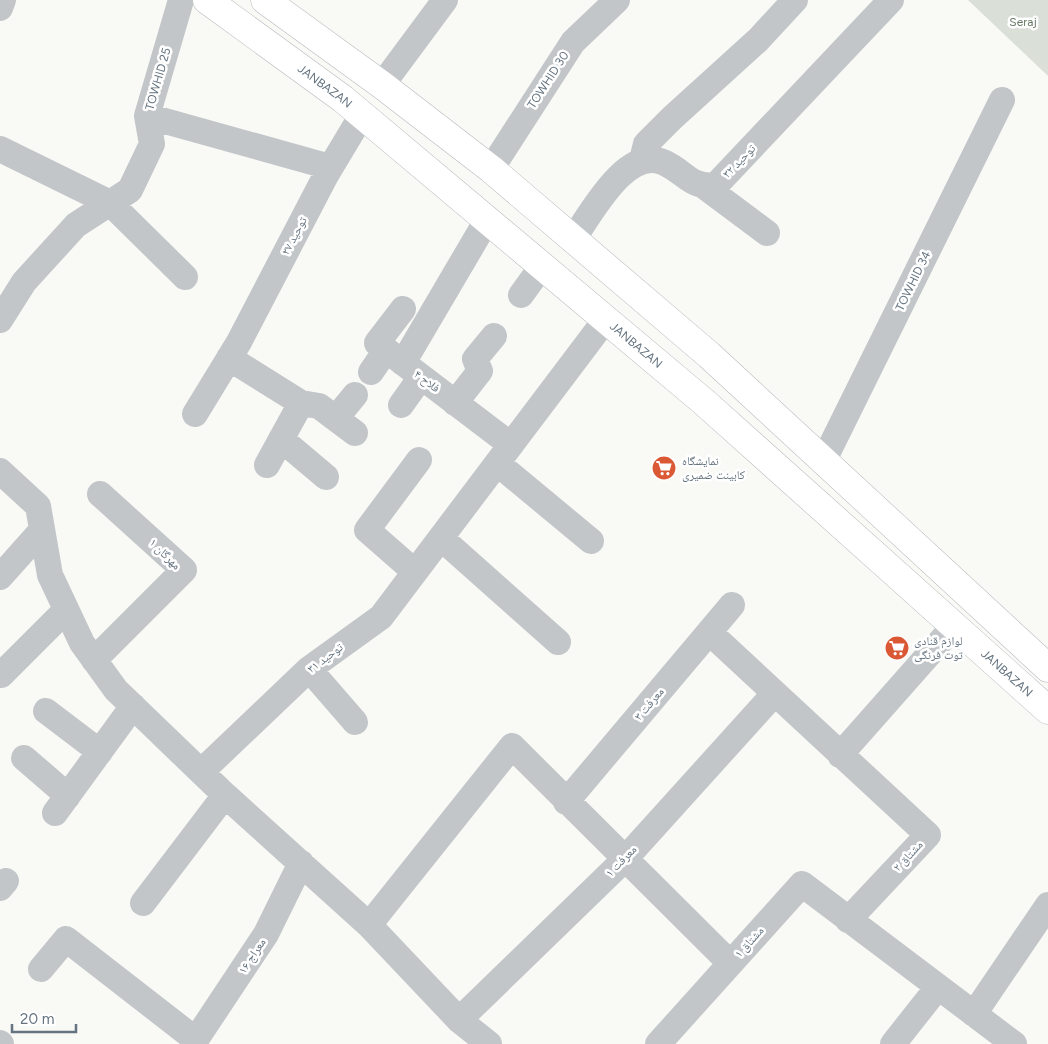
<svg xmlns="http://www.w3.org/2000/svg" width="1048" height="1044" viewBox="0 0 1048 1044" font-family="Figtree,'Noto Naskh Arabic',sans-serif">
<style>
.green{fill:#dadfd7}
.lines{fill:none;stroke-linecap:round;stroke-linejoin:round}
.highway-casing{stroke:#b5b9bc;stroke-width:29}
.minor{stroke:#c2c6c9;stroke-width:26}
.highway{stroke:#fff;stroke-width:28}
.labels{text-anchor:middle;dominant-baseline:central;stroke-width:5;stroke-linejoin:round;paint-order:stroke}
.park-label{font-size:12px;fill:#677864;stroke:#fff}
.street-label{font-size:12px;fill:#657480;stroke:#fff}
.poi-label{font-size:12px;fill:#657480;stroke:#fff;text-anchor:start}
</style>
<rect width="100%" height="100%" fill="#f9f9f6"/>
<path class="green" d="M968 0H1048V76Z"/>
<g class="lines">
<defs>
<g id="highway">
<path id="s1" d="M207 0 343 99 704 402 1048 710"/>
<path d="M265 0 382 85 491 169 709 355 1048 668"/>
</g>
</defs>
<use href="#highway" class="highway-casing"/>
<path class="minor" d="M0 8 3 0
M382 85 445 0
M147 116 330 167
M0 149 110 203 185 277
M642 160 646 144 672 118 758 40 795 0
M491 169 573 42 617 0
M704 186 767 233
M573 239C591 214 627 144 665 163 686 173 690 188 716 185L891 0
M521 295 542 266
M403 309 377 343 511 445
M0 320 24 282 76 225 130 190 152 144 147 116 181 0
M229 358 301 403 267 465
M403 363 487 220
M371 372 386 350
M301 403 319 406 355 433
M455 403 480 371 475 359 494 336
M401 405 421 377
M195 414 239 342 326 175 362 115
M336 418 355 395
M281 439 326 477
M823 462 1002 100
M497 463 591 541
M0 471 38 506 50 575 82 643 116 690 225 795 369 925 459 1020 489 1044
M441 538 558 642
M415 572 367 530 419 460
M0 577 42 530
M709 632 928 835 848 920
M94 660 184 570 100 494
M309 669 355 722
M1 675 66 610
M46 711 100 752
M840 755 954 626
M24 758 68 796
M202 771 309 669 381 617 606 319
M566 802 732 605
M55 813 133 706
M0 888 6 881
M143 903 225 795
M369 925 512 746 730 963
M41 969 66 939 196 1040
M974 1014 1048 905
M459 1020 624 860 774 694
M0 1043 1 1044
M193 1044 266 934 301 863
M658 1044 802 884 1014 1044
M893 1044 938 987"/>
<use href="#highway" class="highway"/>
</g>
<defs>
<symbol id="supermarket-disc" viewBox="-11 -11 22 22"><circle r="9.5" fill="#db5834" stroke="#fff"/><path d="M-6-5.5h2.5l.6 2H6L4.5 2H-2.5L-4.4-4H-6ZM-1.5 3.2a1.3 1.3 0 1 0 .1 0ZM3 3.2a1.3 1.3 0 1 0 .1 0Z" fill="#fff"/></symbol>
</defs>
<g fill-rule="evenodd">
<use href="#supermarket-disc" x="650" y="454" width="28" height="28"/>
<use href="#supermarket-disc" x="883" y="634" width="28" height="28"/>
</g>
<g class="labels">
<g class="park-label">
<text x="1023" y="22">Seraj</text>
</g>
<g class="street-label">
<text transform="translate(158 79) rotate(-74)">TOWHID 25</text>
<text transform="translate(548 80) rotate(-57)">TOWHID 30</text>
<text stroke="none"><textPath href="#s1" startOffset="146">JANBAZAN</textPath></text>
<text transform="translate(739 161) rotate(-46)">توحید ۳۲</text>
<text transform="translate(294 236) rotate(-62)">توحید ۲۷</text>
<text transform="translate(913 281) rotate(-64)">TOWHID 34</text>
<text stroke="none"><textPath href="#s1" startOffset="551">JANBAZAN</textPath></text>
<text transform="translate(427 381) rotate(37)">فلاح ۴</text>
<text transform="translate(165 554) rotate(44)">مهرگان ۱</text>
<text transform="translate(325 658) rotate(-37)">توحید ۳۱</text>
<text stroke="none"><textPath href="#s1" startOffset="1046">JANBAZAN</textPath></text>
<text transform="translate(649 704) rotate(-50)">معرفت ۳</text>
<text transform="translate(908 856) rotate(-47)">مشتاق ۲</text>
<text transform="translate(621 861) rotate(-46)">معرفت ۱</text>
<text transform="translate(749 942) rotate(-48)">مشتاق ۱</text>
<text transform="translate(252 956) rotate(-57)">معراج ۱۶</text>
</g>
<g class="poi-label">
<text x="682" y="461">نمایشگاه<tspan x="682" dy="14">کابینت ضمیری</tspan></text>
<text x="914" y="641">لوازم قنادی<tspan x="914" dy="14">توت فرنگی</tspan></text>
</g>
</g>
<path d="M12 1024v8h64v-8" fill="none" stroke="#657480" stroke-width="2.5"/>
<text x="20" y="1024" font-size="15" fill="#657480" stroke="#ffffff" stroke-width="4" paint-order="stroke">20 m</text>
</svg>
